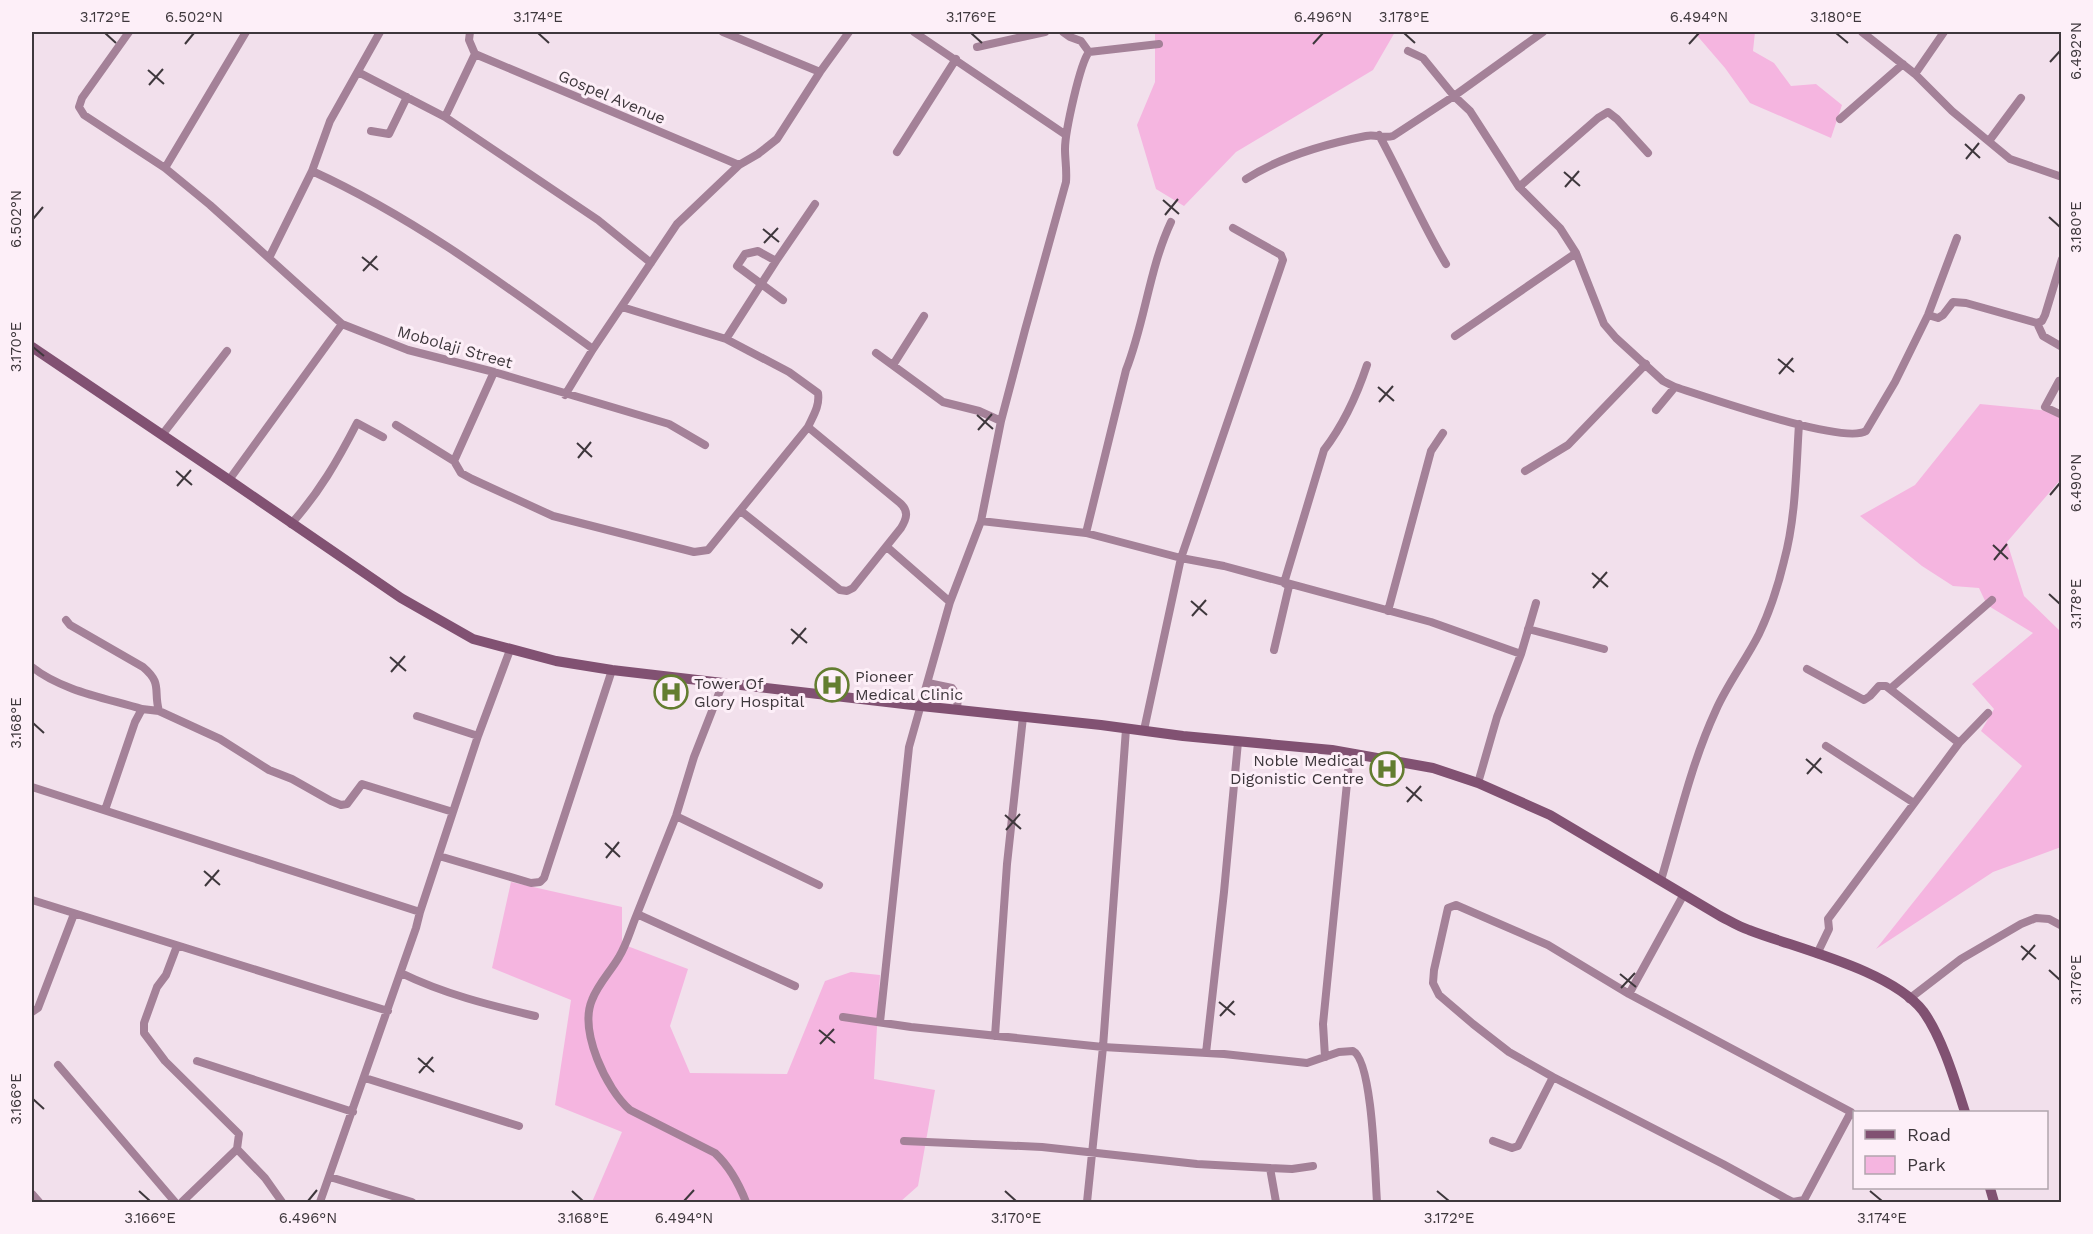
<svg xmlns="http://www.w3.org/2000/svg" width="2093" height="1234" viewBox="0 0 2093 1234" font-family="'Work Sans',sans-serif">
<style>
.green{fill:#f5b5e0}
.lines{fill:none;stroke-linecap:round;stroke-linejoin:round}
.street{stroke:#a48198;stroke-width:8}
.secondary{stroke:#815172;stroke-width:10}
.ticks{fill:none;stroke:#3e373c;stroke-width:2}
.labels{text-anchor:middle;dominant-baseline:central;stroke-width:6;stroke-linejoin:round;paint-order:stroke}
.street-label{font-size:16px;fill:#3e373c;stroke:#fdeff8}
.poi-label{font-size:16px;fill:#3e373c;stroke:#fdeff8;text-anchor:start}
.neatline{fill:none;stroke:#3e373c;stroke-width:2}
.ticks-label{font-size:15px;text-anchor:middle;fill:#3e373c}
</style>
<rect width="100%" height="100%" fill="#f2e0ec"/>
<path class="green" d="M1155 32H1395L1373 70 1236 152 1184 206 1156 189 1137 125 1155 82Z
M1694 32H1755L1753 51 1774 63 1791 86 1816 84 1842 105 1831 138 1750 103 1725 68Z
M1980 404 2061 412V479L2007 542 2024 596 2061 632V847L1993 872 1876 949 2022 766 1981 731 1994 709 1972 684 2033 633 1987 605 1979 588 1953 586 1922 566 1860 516 1915 485Z
M511 882 622 907V944L688 969 670 1026 690 1073 787 1074 825 981 851 972 880 975 874 1079 935 1090 918 1186 900 1202H592L622 1132 555 1105 571 1000 492 968Z"/>
<g class="lines">
<path class="street" d="M129 32 82 98 79 107 84 115 165 168 210 205 342 324 408 350 494 372 669 424 705 445
M723 32 820 72
M914 32 1066 135
M1063 32 1070 37 1081 41 1089 52
M1862 32 1915 74 1952 111 2010 159 2062 177
M977 47 1045 32
M1408 51 1423 58 1454 96 1470 111 1519 187 1560 228 1576 253 1604 324 1616 338 1663 381 1675 387C1707 397 1843 445 1866 431L1895 382 1928 315 1957 238
M1089 52 1159 44
M475 54 739 165
M358 72 445 117 598 220 651 263
M1915 74 1944 32
M445 117 475 54 469 40 470 32
M1840 119 1903 64
M371 131 389 134 407 97
M1379 135C1402 177 1421 222 1446 264
M1989 141 2021 98
M897 152 956 59
M165 168 246 32
M312 171C413 217 503 284 593 349
M1246 179C1282 156 1325 144 1366 136 1376 134 1384 139 1393 136L1454 96 1543 32
M1519 187 1598 118 1608 112 1617 119 1648 153
M269 258 312 171 330 121 380 32
M776 261 758 251 745 254 737 266 783 300
M1928 315 1938 318 1943 315 1953 302 1966 303 2037 323
M2037 323 2042 321 2045 315 2062 259
M2037 323 2043 336 2062 347
M1455 336 1576 253
M726 339 776 261 815 204
M876 353 943 402 979 411 1001 421
M893 365 924 316
M2059 381 2045 407 2062 415
M565 395 593 349 677 224 739 165 758 154 777 139 820 72 849 32
M1656 410 1675 387
M396 425 454 461 461 473 472 479 553 516 694 552 708 550 808 427C813 416 820 406 818 393L789 372 726 339 622 307
M162 435 227 351
M454 461 494 372
M1525 471 1568 445 1646 364
M229 480 342 324
M741 511 840 590 847 591 853 588 901 528C907 518 909 511 900 503L808 427
M981 521 1086 533 1181 558 1224 566 1431 622 1521 654
M291 524C319 493 338 460 357 423L383 437
M1086 533 1126 370C1145 322 1149 269 1171 222
M887 547 950 602
M1388 611 1431 451 1443 433
M66 620 70 625 143 667C163 684 153 690 159 711L220 739 269 770 292 779 331 801 341 805 347 804 362 784 453 812
M1528 629 1604 649
M1274 650 1289 586 1284 583 1324 450C1344 424 1357 395 1367 365
M32 667C62 691 106 698 142 709
M1807 669 1864 700 1870 696 1879 686H1886L1959 743
M723 683 694 757 676 816 637 914 795 986
M928 683 952 688 958 697 957 709
M1890 689 1992 600
M417 716 478 736
M1144 730 1181 558 1283 260 1281 255 1233 228
M1826 746 1914 803
M1478 783 1497 717 1521 654 1536 603
M32 787 420 912
M105 810 135 722 142 709 159 711
M676 816 819 885
M439 856 531 883 540 882 544 878 612 670
M1661 880C1678 823 1691 764 1716 710 1728 683 1746 660 1759 634 1770 611 1778 586 1784 561 1796 517 1796 469 1799 424
M32 900 388 1011
M637 914C631 928 627 944 619 957 611 971 598 984 592 1000 579 1031 606 1089 630 1110L715 1153C730 1167 739 1184 746 1202
M177 946 166 975 157 987 144 1023V1033L165 1061 239 1134 237 1149 265 1178 282 1202
M1817 954 1829 929 1828 919 1959 743 1988 713
M401 973C444 994 489 1005 535 1016
M1629 994 1684 894
M1909 999 1961 959 2021 924 2036 918 2049 919 2062 926
M32 1012 38 1008 74 914
M843 1017 911 1027 1103 1047 1224 1054 1307 1063 1339 1052 1353 1051C1373 1061 1375 1177 1377 1202
M880 1022 909 747 950 602 981 521 1001 421 1025 330 1066 182C1067 170 1065 160 1065 149 1065 132 1080 63 1089 52
M995 1036 1007 864 1023 717
M1206 1053 1224 892 1238 742
M1325 1057 1323 1024 1350 753
M197 1061 353 1112
M58 1065 175 1202
M365 1078 519 1126
M1851 1112 1804 1200 1793 1202 1785 1198 1723 1164 1553 1077 1509 1052 1473 1024 1439 995 1433 983 1434 970 1448 908 1456 905 1548 945 1629 994 1851 1112 1854 1115
M904 1141 1042 1147 1197 1164 1270 1168
M1493 1141 1512 1148 1518 1146 1553 1077
M330 1177 412 1202
M32 1194 39 1202
M182 1202 237 1149
M320 1202 416 928 420 912 478 736 510 650
M1087 1202 1103 1047 1126 729
M1276 1202 1270 1168 1292 1169 1313 1166"/>
<path class="secondary" d="M32 347 229 480 401 598 473 639 556 661 612 670 921 706 1101 725 1183 736 1332 750 1433 768 1478 783 1550 815 1720 916C1730 921 1739 927 1749 930 1798 949 1891 970 1923 1011 1942 1037 1955 1081 1965 1112
M1990 1188 1994 1202"/>
</g>
<path class="ticks" d="M105 33 116 43M538 33 549 43M971 33 982 43M1404 33 1415 43M1836 33 1848 43M185 44 194 33M1313 44 1323 33M1689 44 1699 33M2050 62 2060 51M148 70 164 84M149 85 163 69M1965 144 1980 158M1966 159 1979 143M1564 172 1580 186M1565 187 1579 171M1163 200 1179 214M1165 215 1178 199M2049 217 2060 227M33 219 43 207M763 229 779 242M764 243 778 228M362 257 378 270M363 271 377 256M33 347 44 356M1778 359 1794 372M1779 374 1793 358M1378 387 1394 401M1379 402 1393 386M977 415 993 429M978 430 992 414M577 443 592 457M578 458 591 442M176 471 192 485M177 486 191 470M2050 495 2060 483M1993 545 2008 559M1994 560 2007 544M1592 573 1608 587M1593 588 1607 572M2049 594 2060 604M1191 601 1207 615M1192 616 1206 600M791 629 807 643M792 644 806 628M390 657 406 671M391 672 405 656M33 723 44 733M1806 759 1822 773M1807 774 1821 758M1406 787 1422 801M1407 802 1421 786M1005 815 1021 829M1006 830 1020 814M605 843 620 857M606 858 619 842M204 871 220 885M205 886 219 870M2021 946 2036 959M2022 960 2035 945M2049 970 2060 980M1620 974 1636 987M1621 988 1635 973M1219 1002 1235 1015M1220 1016 1234 1001M819 1030 835 1043M820 1044 834 1029M418 1058 434 1072M419 1073 433 1057M33 1099 44 1109M139 1191 150 1201M572 1191 583 1201M1005 1191 1016 1201M1437 1191 1449 1201M1870 1191 1882 1201M308 1201 317 1190M684 1201 694 1190"/>
<defs>
<symbol id="hospital-ring" viewBox="-11 -11 22 22"><circle r="9.5" fill="#fdeff8" stroke="#637d30" stroke-width="1.5"/><path d="M-5-5h3v3.5h4V-5h3V5h-3V1.5h-4V5h-3Z" fill="#637d30"/></symbol>
</defs>
<g fill-rule="evenodd">
<use href="#hospital-ring" x="813" y="666" width="38" height="38"/>
<use href="#hospital-ring" x="652" y="673" width="38" height="38"/>
<use href="#hospital-ring" x="1368" y="750" width="38" height="38"/>
</g>
<g class="labels">
<g class="street-label">
<text transform="translate(612 97) rotate(23)">Gospel Avenue</text>
<text transform="translate(455 347) rotate(16)">Mobolaji Street</text>
</g>
<g class="poi-label">
<text x="855" y="676">Pioneer<tspan x="855" dy="18">Medical Clinic</tspan></text>
<text x="694" y="683">Tower Of<tspan x="694" dy="18">Glory Hospital</tspan></text>
<text x="1364" y="760" text-anchor="end">Noble Medical<tspan x="1364" dy="18">Digonistic Centre</tspan></text>
</g>
</g>
<rect width="2093" height="1234" fill="none" stroke="#fdeff8" stroke-width="66"/>
<rect x="1853" y="1111" width="195" height="78" fill="#fdeff8" stroke="#b1a5ad" stroke-width="1.5"/>
<rect x="1865" y="1130" width="30" height="9" fill="#815172" stroke="#b1a5ad" stroke-width="1.5"/>
<text x="1907" y="1141" font-size="18" fill="#3e373c">Road</text>
<rect x="1865" y="1156" width="30" height="18" fill="#f5b5e0" stroke="#b1a5ad" stroke-width="1.5"/>
<text x="1907" y="1171" font-size="18" fill="#3e373c">Park</text>
<rect x="33" y="33" width="2027" height="1168" class="neatline"/>
<g class="ticks-label">
<text x="105" y="22">3.172°E</text>
<text x="194" y="22">6.502°N</text>
<text x="538" y="22">3.174°E</text>
<text x="971" y="22">3.176°E</text>
<text x="1323" y="22">6.496°N</text>
<text x="1404" y="22">3.178°E</text>
<text x="1699" y="22">6.494°N</text>
<text x="1836" y="22">3.180°E</text>
<text transform="translate(2076 51) rotate(-90)" y="5">6.492°N</text>
<text transform="translate(16 219) rotate(-90)" y="5">6.502°N</text>
<text transform="translate(2076 227) rotate(-90)" y="5">3.180°E</text>
<text transform="translate(16 347) rotate(-90)" y="5">3.170°E</text>
<text transform="translate(2076 483) rotate(-90)" y="5">6.490°N</text>
<text transform="translate(2076 604) rotate(-90)" y="5">3.178°E</text>
<text transform="translate(16 723) rotate(-90)" y="5">3.168°E</text>
<text transform="translate(2076 980) rotate(-90)" y="5">3.176°E</text>
<text transform="translate(16 1099) rotate(-90)" y="5">3.166°E</text>
<text x="150" y="1223">3.166°E</text>
<text x="308" y="1223">6.496°N</text>
<text x="583" y="1223">3.168°E</text>
<text x="684" y="1223">6.494°N</text>
<text x="1016" y="1223">3.170°E</text>
<text x="1449" y="1223">3.172°E</text>
<text x="1882" y="1223">3.174°E</text>
</g>
</svg>
